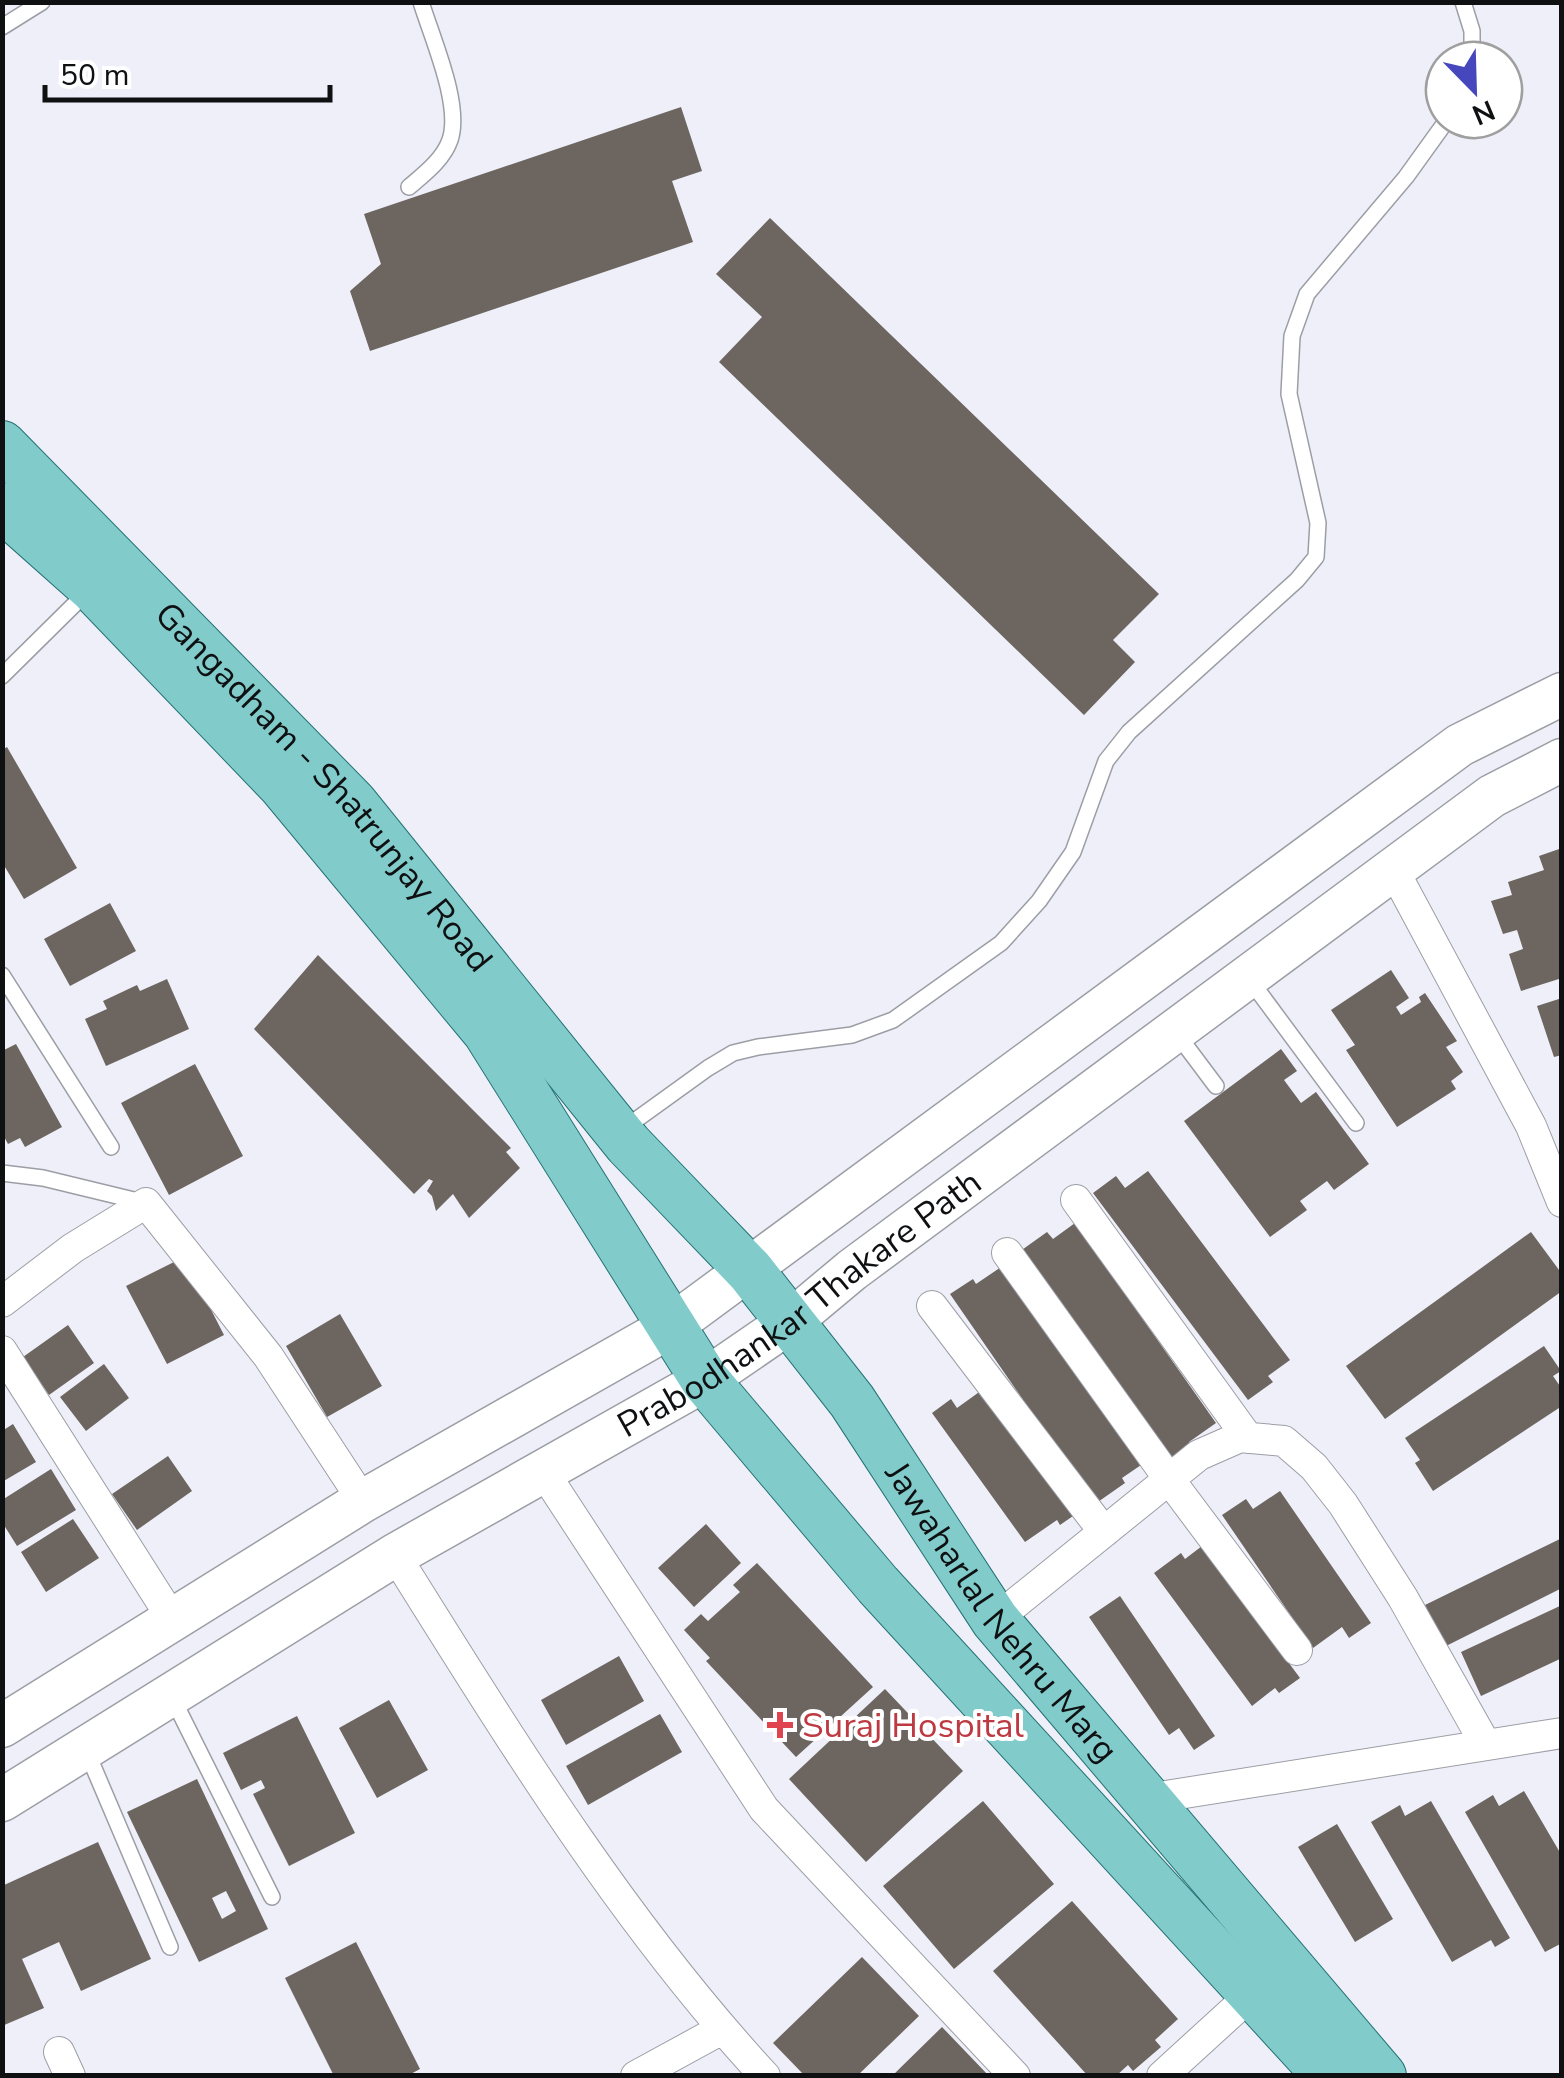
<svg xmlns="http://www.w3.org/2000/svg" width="1564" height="2078" viewBox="0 0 1564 2078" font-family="'Nunito Sans',sans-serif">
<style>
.building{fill:#6c6560;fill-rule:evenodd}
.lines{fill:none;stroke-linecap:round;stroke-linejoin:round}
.lane-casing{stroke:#9c9ea5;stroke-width:18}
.street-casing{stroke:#9c9ea5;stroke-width:32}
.secondary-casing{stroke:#9c9ea5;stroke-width:45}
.primary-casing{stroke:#237374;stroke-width:50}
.lane{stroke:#fff;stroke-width:15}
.street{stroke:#fff;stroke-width:30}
.secondary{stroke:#fff;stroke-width:42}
.primary{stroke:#82cbcb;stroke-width:48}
.health-dot{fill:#e0444e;stroke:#fff;stroke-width:4}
.labels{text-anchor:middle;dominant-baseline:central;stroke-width:8;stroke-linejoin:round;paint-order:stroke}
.street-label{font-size:35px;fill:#0f1012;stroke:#fff}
.health-label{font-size:35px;fill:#be3a42;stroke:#fff;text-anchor:start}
</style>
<rect width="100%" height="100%" fill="#eeeff8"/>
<path class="building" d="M681 107 702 171 672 181 693 242 370 351 350 291 381 264 364 214Z
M770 218 1159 594 1113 640 1135 662 1084 715 719 362 762 317 716 274Z
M7 747 77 868 24 899 2 862V750Z
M1562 848V978L1521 991 1509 954 1523 949 1517 930 1503 934 1491 901 1512 895 1508 882 1544 870 1539 856Z
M110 903 136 951 70 986 44 939Z
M318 955 511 1148 506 1152 520 1168 469 1218 453 1194 436 1211 432 1196 427 1191 433 1181 429 1179 414 1194 254 1029Z
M1391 970 1409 998 1396 1007 1401 1015 1421 1002 1419 997 1425 993 1457 1041 1446 1047 1463 1072 1451 1081 1456 1089 1397 1127 1346 1050 1355 1045 1331 1010Z
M167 979 189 1029 106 1066 85 1019 107 1009 103 1001 137 985 140 991Z
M1562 998V1055L1554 1057 1537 1006Z
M16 1044 62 1127 25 1147 20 1138 8 1144 2 1133V1051Z
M1281 1049 1297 1071 1284 1080 1301 1103 1316 1092 1369 1164 1334 1190 1327 1181 1300 1201 1307 1210 1270 1237 1184 1121Z
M195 1064 243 1156 169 1195 121 1103Z
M1148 1171 1290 1360 1268 1376 1273 1382 1248 1400 1093 1193 1116 1176 1125 1188Z
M1075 1223 1216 1423 1189 1442 1193 1448 1170 1464 1019 1252 1047 1232 1053 1239Z
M1531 1232 1562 1274V1291L1385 1419 1346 1366Z
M184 1257 224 1335 167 1364 126 1286Z
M1007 1263 1144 1463 1122 1478 1125 1483 1095 1504 950 1294 973 1279 976 1284Z
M340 1314 382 1386 327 1417 286 1346Z
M68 1325 94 1363 49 1395 23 1357Z
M1544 1346 1561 1371 1553 1376 1562 1389V1406L1433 1491 1415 1463 1420 1460 1405 1438Z
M104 1364 129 1398 86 1431 60 1397Z
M982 1390 1073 1516 1060 1525 1057 1520 1025 1542 932 1413 951 1399 957 1408Z
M13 1424 36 1462 2 1482V1431Z
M168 1456 192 1491 137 1530 112 1494Z
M51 1469 76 1510 17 1546 2 1522V1500Z
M1280 1491 1371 1623 1349 1638 1342 1627 1313 1648 1222 1515 1246 1499 1253 1509Z
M73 1519 99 1558 46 1592 21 1552Z
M706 1524 741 1563 694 1607 658 1568Z
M1562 1538V1588L1446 1646 1425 1605Z
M1202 1546 1300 1678 1279 1693 1275 1688 1252 1706 1154 1573 1181 1553 1185 1559Z
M757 1563 873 1687 796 1757 706 1661 710 1658 684 1630 701 1614 708 1621 740 1592 733 1585Z
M1120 1596 1215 1736 1194 1750 1179 1728 1169 1735 1089 1617Z
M1562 1605V1658L1481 1696 1461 1652Z
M619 1656 644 1701 566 1745 541 1700Z
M885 1689 963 1771 866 1862 789 1779Z
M389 1700 428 1770 377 1798 339 1728Z
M660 1714 682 1752 588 1805 566 1766Z
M297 1716 355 1833 289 1866 253 1794 265 1788 261 1780 241 1790 223 1753Z
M197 1779 268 1929 199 1962 127 1812ZM226 1891 236 1911 222 1919 212 1898Z
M1524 1791 1562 1856V1943L1545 1952 1465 1812 1493 1795 1499 1806Z
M983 1801 1054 1884 954 1969 883 1886Z
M1431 1801 1510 1938 1495 1947 1491 1940 1452 1962 1371 1822 1400 1805 1405 1816Z
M1337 1824 1393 1919 1355 1942 1298 1847Z
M98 1842 151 1959 81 1991 59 1942 22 1959 44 2008 2 2026V1886Z
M1072 1901 1178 2019 1155 2040 1161 2047 1133 2071 1128 2065 1116 2076H1088L993 1971Z
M356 1942 420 2069 407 2076H334L285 1978Z
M862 1957 919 2016 857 2076H805L773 2043Z
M942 2027 989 2076H892Z"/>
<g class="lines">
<defs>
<path id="lane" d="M1463 2 1472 31V60
M2 27 42 2
M409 187C424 174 443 160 450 140 462 105 432 38 421 2
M2 676 89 590
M2 975 111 1147
M1250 980 1356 1123
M1177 1034 1216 1086
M622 1130 708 1068 733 1053 758 1047 852 1035 893 1020 1001 943 1039 901 1073 852 1106 761 1129 732 1297 580 1316 557 1318 523 1289 394 1292 336 1307 294 1406 177 1447 120
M2 1173 43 1178 142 1202
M173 1699 272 1897
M87 1752 170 1947"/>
<path id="street" d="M1393 869 1531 1126 1562 1202
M1076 1200 1248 1438
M1007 1253 1169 1479 1297 1650
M2 1302 73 1248 146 1203 268 1356 363 1501
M932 1306 1104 1532
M2 1351 173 1620
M543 1471 764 1809 1015 2076
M395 1555C508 1735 620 1919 765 2076
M995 1620 1199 1455 1240 1437 1284 1441 1314 1467 1343 1504 1403 1598 1486 1745
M1147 1799 1562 1733
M59 2052 70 2076
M636 2076 722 2029
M1162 2076 1254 1992"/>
<g id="secondary">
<path d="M2 1726 363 1501 670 1327 1460 745 1562 694"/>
<path id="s1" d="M2 1800 395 1555 705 1380 791 1321 852 1270 1492 796 1562 760"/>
</g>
<g id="primary">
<path id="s2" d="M2 445 353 803 628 1144 750 1271 852 1401 995 1620 1382 2076"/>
<path d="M2 507 92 587 282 785 487 1032 705 1380 878 1585 1328 2076"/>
</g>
</defs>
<use href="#lane" class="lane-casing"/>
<use href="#street" class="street-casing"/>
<use href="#secondary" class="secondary-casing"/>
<use href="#primary" class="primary-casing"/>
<use href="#lane" class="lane"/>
<use href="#street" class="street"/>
<use href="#secondary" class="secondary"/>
<use href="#primary" class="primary"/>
</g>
<path class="health-dot" d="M775 1710h10v10h10v10h-10v10h-10v-10h-10v-10h10z"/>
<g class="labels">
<g class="street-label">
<text stroke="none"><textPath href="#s2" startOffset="470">Gangadham - Shatrunjay Road</textPath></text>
<text stroke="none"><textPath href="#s1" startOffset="940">Prabodhankar Thakare Path</textPath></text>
<text stroke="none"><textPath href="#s2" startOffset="1540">Jawaharlal Nehru Marg</textPath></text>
</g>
<g class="health-label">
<text x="802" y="1725">Suraj Hospital</text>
</g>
</g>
<rect width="1564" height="2078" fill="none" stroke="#0f1012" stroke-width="10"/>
<g transform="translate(1474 90) rotate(157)"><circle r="48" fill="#ffffff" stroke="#9f9fa0" stroke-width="2.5"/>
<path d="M0-8L18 38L0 25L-18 38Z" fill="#4647bc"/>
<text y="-15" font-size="28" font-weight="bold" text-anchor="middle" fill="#0f1012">N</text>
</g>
<path d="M45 85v15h285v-15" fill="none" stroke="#0f1012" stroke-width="5"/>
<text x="60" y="85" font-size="30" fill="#0f1012" stroke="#ffffff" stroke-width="8" paint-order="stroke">50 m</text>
</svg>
